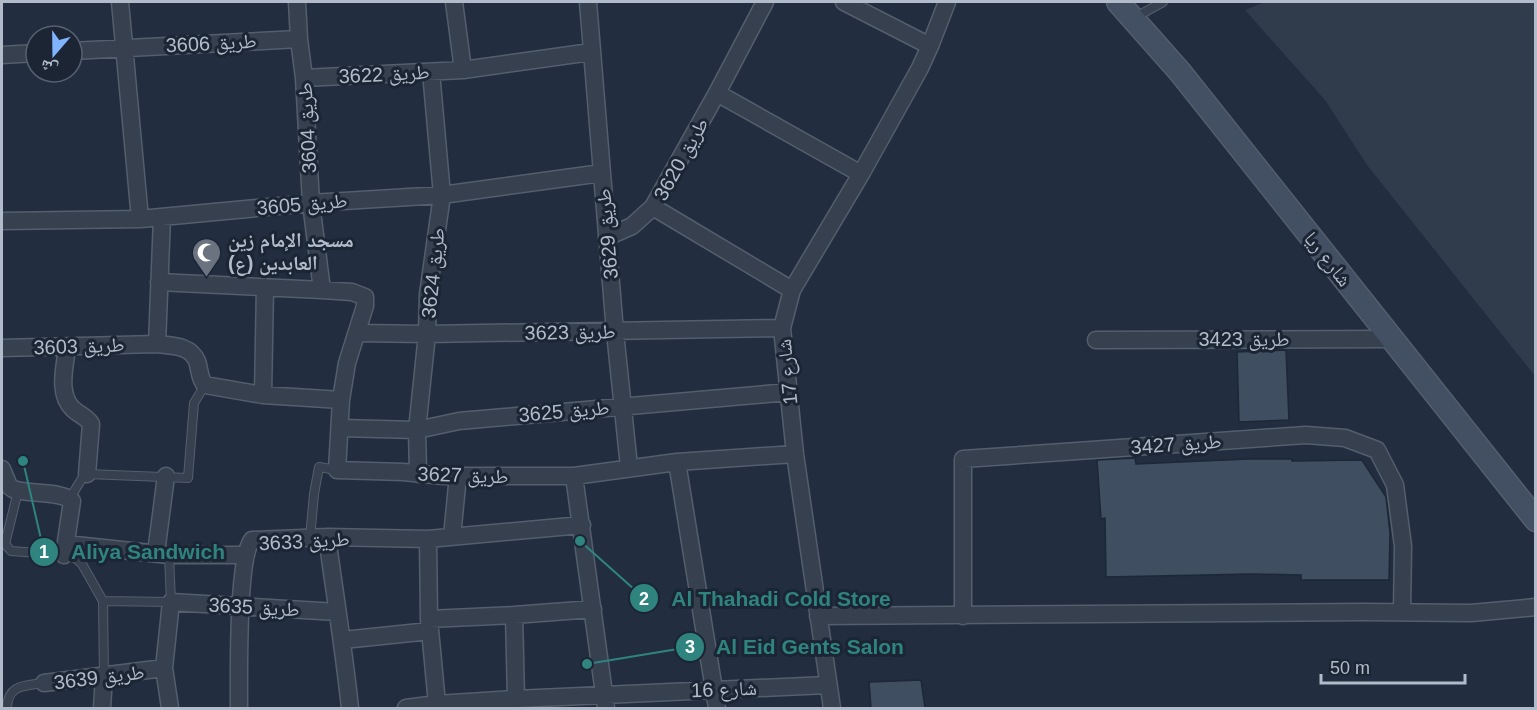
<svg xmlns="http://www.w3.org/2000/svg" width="1537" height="710" viewBox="0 0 1537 710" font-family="Arial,'Noto Naskh Arabic',sans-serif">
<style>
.airport{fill:#303b4c}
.building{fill:#404e61;stroke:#1d2736;stroke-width:1.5}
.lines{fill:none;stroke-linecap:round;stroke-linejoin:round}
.lane-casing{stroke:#545e6d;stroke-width:10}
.street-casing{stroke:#545e6d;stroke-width:19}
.secondary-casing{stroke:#545e6d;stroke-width:25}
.lane{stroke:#36404f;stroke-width:8}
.street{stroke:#36404f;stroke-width:16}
.secondary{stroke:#434f62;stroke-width:22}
.labels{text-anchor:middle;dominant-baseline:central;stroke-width:6;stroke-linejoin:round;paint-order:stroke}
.street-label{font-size:20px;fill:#b1bbca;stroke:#1b2534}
.poi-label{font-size:20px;font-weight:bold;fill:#b1bbca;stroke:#1b2534;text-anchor:start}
.leader{fill:none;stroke:#2f8480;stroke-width:2}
.callout-dot{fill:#2f8480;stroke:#1b2534;stroke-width:2}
.mark-label{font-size:18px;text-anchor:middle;font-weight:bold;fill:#fff}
.callout-label{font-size:21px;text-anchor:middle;font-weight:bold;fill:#2f8480;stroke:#1b2534;stroke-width:6;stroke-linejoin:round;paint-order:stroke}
</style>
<rect width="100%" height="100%" fill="#222e3f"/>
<path class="airport" d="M1265 2H1535V376L1367 165 1325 100 1245 10Z"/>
<path class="building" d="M1286 350 1289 420 1239 422 1237 352Z
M1135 458 1136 464 1248 459H1292V461L1362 460 1386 497 1390 533 1389 580H1301V575L1252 574 1106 577 1105 518 1101 519 1097 460Z
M921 680 925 708H871L869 682Z"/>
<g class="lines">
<defs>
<path id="lane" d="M1134 18 1163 2
M18 491 5 544 11 551 64 555 75 558 82 564 103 601 104 676
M70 498 83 477 87 474 188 478 194 403 205 385
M310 538 314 494 319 467 337 470
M103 601 171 602 169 555
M7 708C8 684 25 686 44 683"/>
<path id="street" d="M120 2 140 219
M297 2 299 39 304 78 311 203 322 290
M454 2 463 70
M588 2 615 332 629 467
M844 2 930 46
M72 51 299 39
M2 55 36 53
M304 78 463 70 591 52
M717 93 861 174
M653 207 792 290
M162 217 157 344C172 346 190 345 197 361 200 370 199 378 205 385L263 395 341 400
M2 221 140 219 311 203 442 195 602 173
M607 237 632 226 653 207 717 93 765 2
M159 282 322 290 352 292 365 297V306L347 363 341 400 337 470 403 472 444 476H574L677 462 795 454
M357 333 427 334 782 328
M1096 340 1392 339
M2 348 157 344
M67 348C65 366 57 394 73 409 79 415 86 416 91 424L87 474
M263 395 265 287
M340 428 417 430 459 421 789 392
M677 462 717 708
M2 469 9 486 13 489C29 495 60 490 72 501L64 555
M418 474 417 430 427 334 428 294 442 195 431 72
M574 476 606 708
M327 537C335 595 344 651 350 708
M452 537 458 475
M428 539 429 619 437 704
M66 544 169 555H246
M156 553 166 476
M514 615 516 699
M818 616 1364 612 1471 613 1536 607
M963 616V459L1306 435 1345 438 1377 450 1395 485 1403 546 1402 612
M429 619 514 615 593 609
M343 640 430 631
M44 683 164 668
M102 708 104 676
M170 708 164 668 171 602 337 612
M239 708C239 679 237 558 252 540L327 537 428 539 582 525
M406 708 437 704 516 699 827 685
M832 708 795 454 782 328 792 290 861 174 920 68 930 46 947 2"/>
<path id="secondary" d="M1118 2 1180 72 1536 520"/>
</defs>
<use href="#lane" class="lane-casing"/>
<use href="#street" class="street-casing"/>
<use href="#secondary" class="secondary-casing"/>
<use href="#lane" class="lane"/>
<use href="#street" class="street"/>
<use href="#secondary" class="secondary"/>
</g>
<defs>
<symbol id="mosque-pin" viewBox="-11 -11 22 30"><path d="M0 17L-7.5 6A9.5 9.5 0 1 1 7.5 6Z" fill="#6b7280" stroke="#1b2534"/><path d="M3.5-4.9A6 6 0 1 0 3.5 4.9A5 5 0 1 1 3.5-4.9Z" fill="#fff"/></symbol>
</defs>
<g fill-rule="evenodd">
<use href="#mosque-pin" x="190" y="236" width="33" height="45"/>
</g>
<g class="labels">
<g class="street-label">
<text transform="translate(211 43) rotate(-3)">طريق 3606</text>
<text transform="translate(384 74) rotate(-3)">طريق 3622</text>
<text transform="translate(307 128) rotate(-93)">طريق 3604</text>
<text transform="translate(681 159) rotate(-61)">طريق 3620</text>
<text transform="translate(302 204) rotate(-5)">طريق 3605</text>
<text transform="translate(607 234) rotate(-95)">طريق 3629</text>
<text transform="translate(1328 259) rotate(52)">شارع ريا</text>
<text transform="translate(433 273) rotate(-84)">طريق 3624</text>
<text transform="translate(570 332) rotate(-1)">طريق 3623</text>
<text x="1244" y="339">طريق 3423</text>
<text transform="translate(79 346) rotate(-2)">طريق 3603</text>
<text transform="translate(787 372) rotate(-96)">شارع 17</text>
<text transform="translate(564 411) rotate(-5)">طريق 3625</text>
<text transform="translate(1176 444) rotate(-4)">طريق 3427</text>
<text transform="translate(463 475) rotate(2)">طريق 3627</text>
<text transform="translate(304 541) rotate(-3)">طريق 3633</text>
<text transform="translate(254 607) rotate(3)">طريق 3635</text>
<text transform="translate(99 677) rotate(-7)">طريق 3639</text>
<text transform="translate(724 689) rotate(-2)">شارع 16</text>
</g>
<g class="poi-label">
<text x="228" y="240">مسجد الإمام زين<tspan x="228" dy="23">العابدين (ع)</tspan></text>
</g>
</g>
<path class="leader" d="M23 461L44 552M580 541L644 598M587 664L690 647"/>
<g class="callout-dot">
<circle cx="23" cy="461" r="6"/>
<circle cx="580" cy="541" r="6"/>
<circle cx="587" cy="664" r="6"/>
<circle cx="44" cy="552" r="15"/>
<circle cx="644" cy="598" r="15"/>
<circle cx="690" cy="647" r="15"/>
</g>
<g class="mark-label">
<text x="44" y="558">1</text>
<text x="644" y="605">2</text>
<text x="690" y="653">3</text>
</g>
<g class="callout-label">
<text x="148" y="559">Aliya Sandwich</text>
<text x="781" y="606">Al Thahadi Cold Store</text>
<text x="810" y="654">Al Eid Gents Salon</text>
</g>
<rect width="1537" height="710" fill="none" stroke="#b1bbca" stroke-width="6"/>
<g transform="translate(54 54) rotate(200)"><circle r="28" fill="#1b2534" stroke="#576170" stroke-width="1.5"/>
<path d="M0-4.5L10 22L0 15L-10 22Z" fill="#81b4ff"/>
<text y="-9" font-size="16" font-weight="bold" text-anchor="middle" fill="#b1bbca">ش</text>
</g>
<path d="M1321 674v9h144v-9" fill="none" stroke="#b1bbca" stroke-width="3"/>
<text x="1330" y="674" font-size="18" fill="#b1bbca" stroke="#1b2534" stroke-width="4.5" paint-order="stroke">50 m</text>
</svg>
